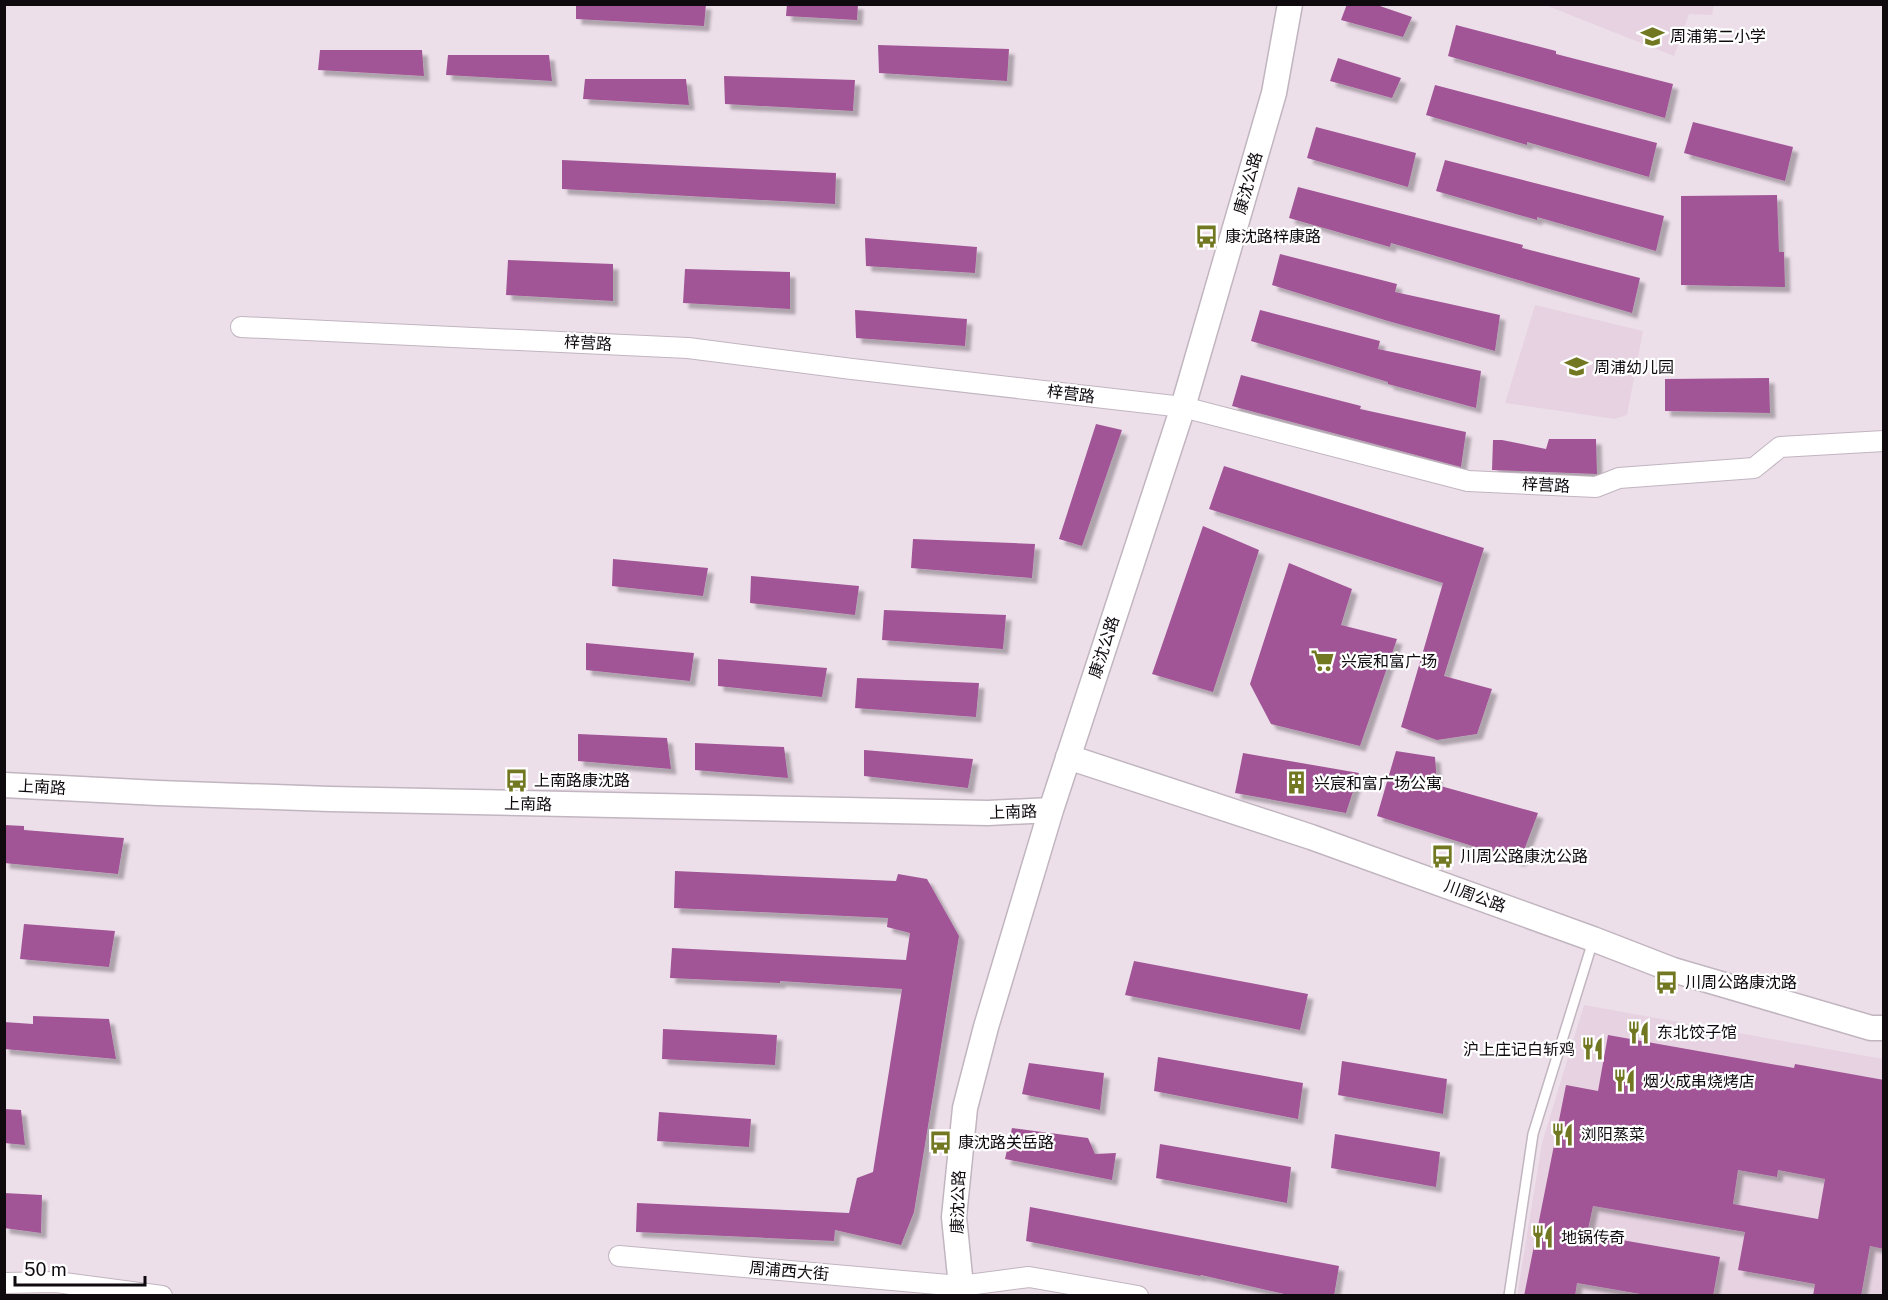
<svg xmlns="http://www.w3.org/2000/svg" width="1888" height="1300" viewBox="0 0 1888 1300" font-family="'Public Sans','Noto Sans SC',sans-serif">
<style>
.built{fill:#e6d2e1}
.building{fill:#a15596;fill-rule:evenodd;filter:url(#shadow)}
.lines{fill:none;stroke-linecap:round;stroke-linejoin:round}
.service-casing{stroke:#c1b5bf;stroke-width:12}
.minor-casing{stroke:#c1b5bf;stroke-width:22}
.tertiary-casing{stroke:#c1b5bf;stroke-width:27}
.service{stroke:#fff;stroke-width:9}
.minor{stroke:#fff;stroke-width:20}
.tertiary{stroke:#fff;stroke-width:24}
.labels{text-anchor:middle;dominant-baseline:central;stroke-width:4.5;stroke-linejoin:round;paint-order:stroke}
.poi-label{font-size:16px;fill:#0f0a0e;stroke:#fff;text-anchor:start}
.street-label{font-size:16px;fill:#0f0a0e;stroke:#fff}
</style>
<defs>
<filter id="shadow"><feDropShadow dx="5.5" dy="5.5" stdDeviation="1.5" flood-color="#0004"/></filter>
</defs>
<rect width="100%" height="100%" fill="#eddfea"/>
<path class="built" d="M1545 5H1714L1712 15 1689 14 1674 56Z
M1535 305 1643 331 1627 415 1615 419 1505 403Z
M1584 1005 1883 1059V1295L1517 1296 1542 1143Z"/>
<path class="building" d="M576 4H706L704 26 576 19Z
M787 4H858L857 20 786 16Z
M1347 4H1374L1412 17 1403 37 1341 20Z
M1456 25 1556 51V54L1673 84 1665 118 1448 56Z
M878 45 1009 49 1007 81 879 73Z
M320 50H422L424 76 318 70Z
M448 55H549L552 81 446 75Z
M1338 58 1401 78 1392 98 1330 81Z
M724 76 855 80 853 111 725 104Z
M585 79H686L689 105 583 99Z
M1435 85 1657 143 1649 177 1527 142V145L1426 115Z
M1693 122 1793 147 1785 181 1684 153Z
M1316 127 1416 153 1408 187 1307 158Z
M562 160 836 173 835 204 562 189Z
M1445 160 1664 216 1656 251 1537 217V220L1436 191Z
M1298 187 1523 245 1522 248 1640 278 1632 313 1391 243 1390 247 1289 218Z
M1777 195 1779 252H1784L1785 287 1681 285V196Z
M865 238 977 247 975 273 866 266Z
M1280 254 1397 284 1395 292 1500 315 1495 351 1388 321 1272 285Z
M508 260 613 264V301L506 295Z
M685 269 790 272V309L683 303Z
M855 310 967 319 965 346 856 338Z
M1260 310 1380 341 1378 349 1481 371 1476 408 1388 384V382L1251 341Z
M1241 375 1361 406 1360 409 1466 432 1461 467 1232 406Z
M1769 378 1770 413 1665 411V379Z
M1096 424 1122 430 1082 546 1059 539Z
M1549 439H1596L1597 474 1492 470 1493 440H1502L1546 449Z
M1224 466 1484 548 1444 676 1492 689 1477 734 1437 740 1401 727 1443 583 1209 509Z
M1203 526 1259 550 1213 692 1152 674Z
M913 539 1035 544 1032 578 911 568Z
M613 559 708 568 703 596 612 586Z
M1289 563 1352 589 1341 625 1397 639 1360 746 1271 724 1250 684Z
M751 576 859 586 855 615 750 603Z
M884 610 1006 615 1003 649 882 640Z
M586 643 694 653 690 681 586 670Z
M718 659 827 668 822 697 718 686Z
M857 678 979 683 976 717 855 708Z
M578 734 667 738 671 769 578 761Z
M695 743 784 747 788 778 695 770Z
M864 750 973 759 968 788 864 776Z
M1396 751 1435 757 1437 785 1538 813 1520 861 1377 816Z
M1243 753 1359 773 1346 813 1235 793Z
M4 825 24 826V830L124 838 118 874 4 863Z
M675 871 896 881 898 874 927 879 959 936 914 1212 901 1245 835 1230 834 1241 636 1232 637 1203 849 1213 857 1178 873 1172 902 989 780 981V983L670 978 672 948 906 960 910 933 887 927 888 918 674 908Z
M24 924 115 931 109 967 20 959Z
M1134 961 1308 994 1300 1030 1125 995Z
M33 1016 109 1019 116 1059 4 1049V1022L33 1024Z
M663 1029 777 1035 775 1065 662 1059Z
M1608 1035 1794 1068 1795 1064 1884 1080V1249L1870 1246 1861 1296H1813L1815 1284 1738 1270 1745 1232 1593 1206 1587 1234 1720 1257 1713 1296H1652L1577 1283 1575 1296H1524L1566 1085 1598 1091ZM1738 1170 1777 1177 1778 1170 1825 1179 1818 1219 1733 1204Z
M1158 1057 1303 1083 1298 1119 1154 1091Z
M1342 1061 1447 1079 1443 1114 1338 1095Z
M1029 1063 1104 1073 1100 1110 1022 1094Z
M4 1109 21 1110 25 1145 4 1143Z
M659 1112 751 1119 749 1147 657 1141Z
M1012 1128 1088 1138 1095 1154 1116 1153 1112 1180 1005 1159Z
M1335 1134 1440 1152 1436 1187 1331 1168Z
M1160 1144 1291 1167 1287 1203 1156 1178Z
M4 1193 42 1195 41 1233 4 1228Z
M1030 1207 1339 1266 1334 1296H1293L1201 1275 1200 1276 1026 1241Z"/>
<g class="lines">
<defs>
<path id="service" d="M1509 1296 1533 1134 1593 941"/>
<path id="minor" d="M241 327 688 348 852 369 1183 407 1468 481 1596 487 1619 478 1754 468 1780 447 1884 441
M619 1256 960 1286 1029 1277 1138 1296
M4 1283 56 1282 162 1296"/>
<path id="tertiary" d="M1068 757 1311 837 1593 939 1673 970 1871 1028H1884
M4 785 158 793 330 799 988 813 1051 810
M962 1296 954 1217 965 1108 986 1027 1051 810 1183 407 1274 93 1290 4"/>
</defs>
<use href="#service" class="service-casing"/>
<use href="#minor" class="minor-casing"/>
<use href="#tertiary" class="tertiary-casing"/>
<use href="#service" class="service"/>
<use href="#minor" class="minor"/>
<use href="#tertiary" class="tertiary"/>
</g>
<defs>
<symbol id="school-bare" viewBox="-9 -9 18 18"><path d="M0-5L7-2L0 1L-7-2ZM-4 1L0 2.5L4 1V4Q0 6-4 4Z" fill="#727821" stroke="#fff" stroke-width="2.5" paint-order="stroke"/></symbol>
<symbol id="bus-bare" viewBox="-9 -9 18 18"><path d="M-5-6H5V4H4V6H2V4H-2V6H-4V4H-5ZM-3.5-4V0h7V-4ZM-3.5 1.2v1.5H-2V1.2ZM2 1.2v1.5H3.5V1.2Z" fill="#727821" stroke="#fff" stroke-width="2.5" paint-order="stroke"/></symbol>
<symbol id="supermarket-bare" viewBox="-9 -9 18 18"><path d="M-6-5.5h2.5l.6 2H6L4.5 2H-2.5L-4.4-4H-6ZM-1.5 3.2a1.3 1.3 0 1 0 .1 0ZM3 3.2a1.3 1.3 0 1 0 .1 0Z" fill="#727821" stroke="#fff" stroke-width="2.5" paint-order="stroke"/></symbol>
<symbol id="building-bare" viewBox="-9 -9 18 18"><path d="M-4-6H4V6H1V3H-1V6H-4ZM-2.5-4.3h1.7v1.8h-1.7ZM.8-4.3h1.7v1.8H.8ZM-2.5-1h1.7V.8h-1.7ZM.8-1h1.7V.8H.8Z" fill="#727821" stroke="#fff" stroke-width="2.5" paint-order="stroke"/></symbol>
<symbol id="restaurant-bare" viewBox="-9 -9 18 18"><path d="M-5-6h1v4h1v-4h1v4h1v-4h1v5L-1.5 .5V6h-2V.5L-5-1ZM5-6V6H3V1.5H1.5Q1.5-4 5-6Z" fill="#727821" stroke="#fff" stroke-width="2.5" paint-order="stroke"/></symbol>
</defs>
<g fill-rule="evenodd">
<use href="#school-bare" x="1636" y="20" width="33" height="33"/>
<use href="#bus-bare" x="1190" y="220" width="33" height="33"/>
<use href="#school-bare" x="1560" y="350" width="33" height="33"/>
<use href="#supermarket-bare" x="1306" y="644" width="33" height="33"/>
<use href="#bus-bare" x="500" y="764" width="33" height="33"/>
<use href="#building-bare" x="1280" y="766" width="33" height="33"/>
<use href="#bus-bare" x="1426" y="840" width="33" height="33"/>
<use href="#bus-bare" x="1650" y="966" width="33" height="33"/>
<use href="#restaurant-bare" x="1622" y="1016" width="33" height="33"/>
<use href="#restaurant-bare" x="1576" y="1032" width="33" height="33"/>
<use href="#restaurant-bare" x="1608" y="1064" width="33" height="33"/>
<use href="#restaurant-bare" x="1546" y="1118" width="33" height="33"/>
<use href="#bus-bare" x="924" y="1126" width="33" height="33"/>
<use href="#restaurant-bare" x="1526" y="1220" width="33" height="33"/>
</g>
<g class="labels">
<g class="poi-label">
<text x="1670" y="36">周浦第二小学</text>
<text x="1225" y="236">康沈路梓康路</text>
<text x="1594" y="367">周浦幼儿园</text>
<text x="1341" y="661">兴宸和富广场</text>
<text x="534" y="780">上南路康沈路</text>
<text x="1314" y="783">兴宸和富广场公寓</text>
<text x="1460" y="856">川周公路康沈公路</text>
<text x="1685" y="982">川周公路康沈路</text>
<text x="1657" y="1032">东北饺子馆</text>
<text x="1575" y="1049" text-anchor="end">沪上庄记白斩鸡</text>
<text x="1643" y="1081">烟火成串烧烤店</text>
<text x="1581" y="1134">浏阳蒸菜</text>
<text x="958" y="1142">康沈路关岳路</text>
<text x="1561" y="1237">地锅传奇</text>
</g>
<g class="street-label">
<text transform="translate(1248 183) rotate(-74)">康沈公路</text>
<text transform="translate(588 343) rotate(3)">梓营路</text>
<text transform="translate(1071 394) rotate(7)">梓营路</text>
<text transform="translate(1546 485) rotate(3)">梓营路</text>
<text transform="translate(1104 647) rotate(-72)">康沈公路</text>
<text transform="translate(42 787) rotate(3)">上南路</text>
<text transform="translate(528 804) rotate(1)">上南路</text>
<text transform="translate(1013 812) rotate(-2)">上南路</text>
<text transform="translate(1475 896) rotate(20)">川周公路</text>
<text transform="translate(958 1202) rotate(-88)">康沈公路</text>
<text transform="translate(789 1271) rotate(5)">周浦西大街</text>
</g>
</g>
<rect width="1888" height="1300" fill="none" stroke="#0f0a0e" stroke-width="12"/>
<path d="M15 1276v9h130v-9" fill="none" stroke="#0f0a0e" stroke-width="3"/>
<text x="24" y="1276" font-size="18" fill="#0f0a0e" stroke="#ffffff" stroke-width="4.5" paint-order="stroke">50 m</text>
</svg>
